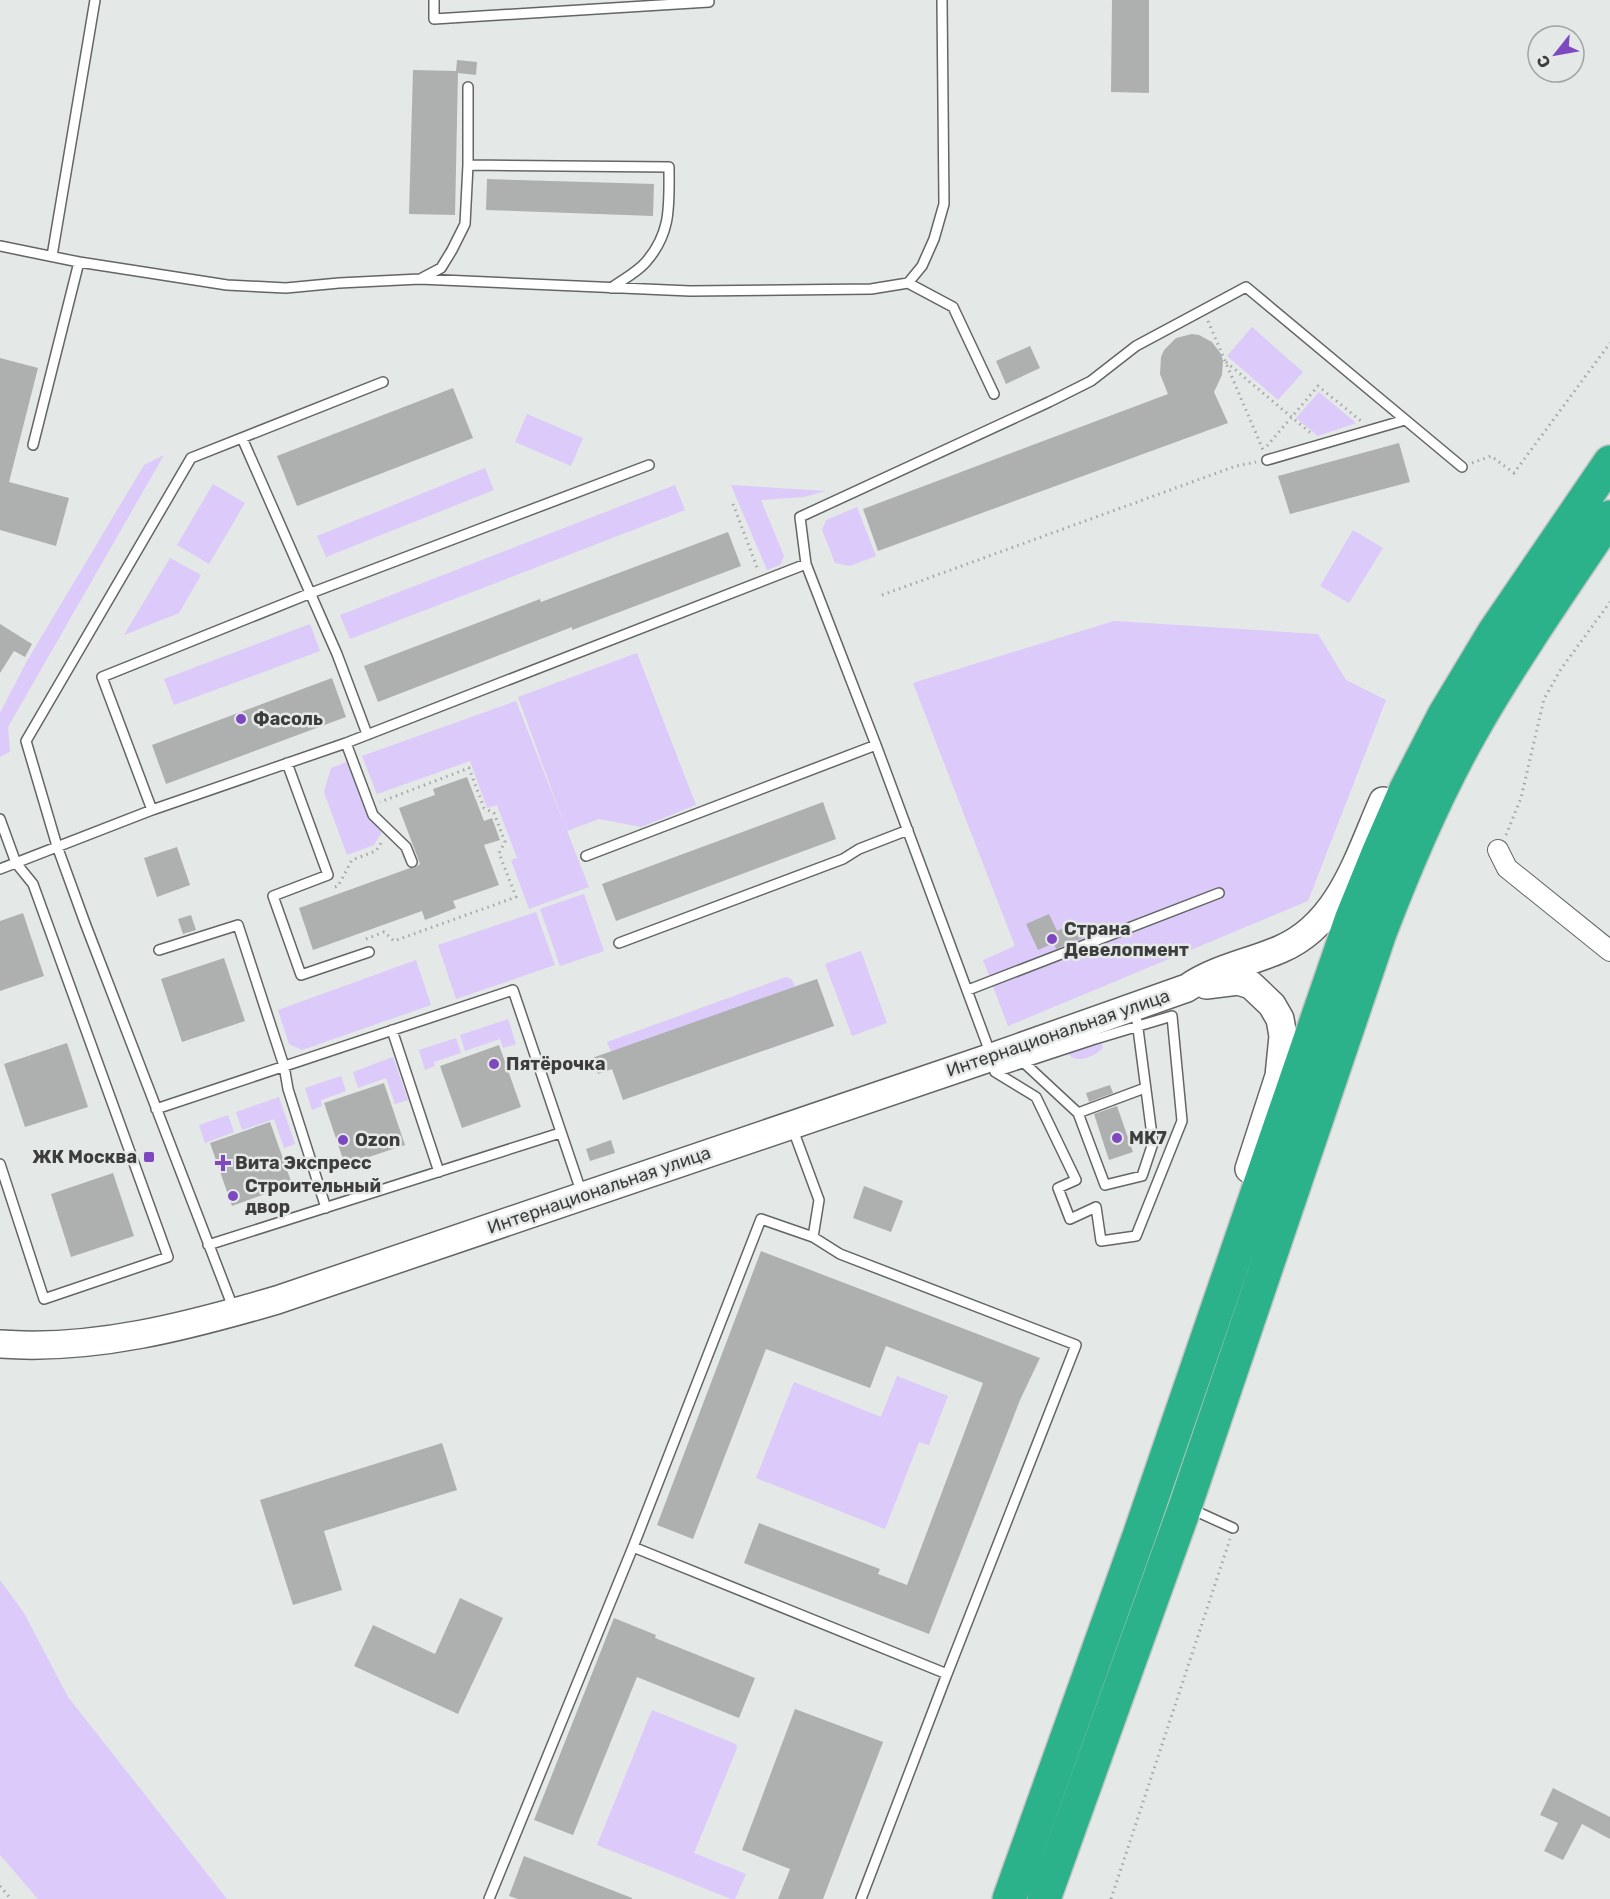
<svg xmlns="http://www.w3.org/2000/svg" width="1610" height="1899" viewBox="0 0 1610 1899" font-family="Rubik,sans-serif">
<style>
.green{fill:#dbcafa}
.building{fill:#adb0af}
.lines{fill:none;stroke-linecap:round;stroke-linejoin:round}
.lane-casing{stroke:#636665;stroke-width:12}
.street-casing{stroke:#636665;stroke-width:22}
.secondary-casing{stroke:#636665;stroke-width:30}
.highway-casing{stroke:#c4c5c4;stroke-width:36}
.path{stroke:#a4a7a5;stroke-width:3;stroke-dasharray:1.5 4.5;stroke-linecap:butt}
.lane{stroke:#fff;stroke-width:9}
.street{stroke:#fff;stroke-width:20}
.secondary{stroke:#fff;stroke-width:27}
.highway{stroke:#2cb28a;stroke-width:33}
.poi-dot{fill:#7e48bf;stroke:#e4e8e6;stroke-width:2}
.labels{text-anchor:middle;dominant-baseline:central;stroke-width:5;stroke-linejoin:round;paint-order:stroke}
.poi-label{font-size:18px;font-weight:bold;fill:#3c3d3c;stroke:#e4e8e6;text-anchor:start}
.street-label{font-size:18px;fill:#3c3d3c;stroke:#e4e8e6}
</style>
<rect width="100%" height="100%" fill="#e4e8e6"/>
<path class="green" d="M1252 327 1303 372 1278 400 1227 356Z
M1319 392 1356 423 1318 436 1296 418Z
M527 414 583 438 571 466 515 442Z
M164 455 8 727 10 752 0 757V713L27 661 144 465Z
M485 468 494 490 326 557 317 536Z
M213 484 245 503 209 564 177 545Z
M675 485 685 510 350 639 340 615Z
M731 485 826 491 804 497 761 500 784 556 780 565 767 570Z
M857 507 876 556 850 566 835 563 822 530 826 520Z
M1353 530 1383 548 1349 603 1320 586Z
M170 558 201 575 179 613 124 635Z
M1114 621 1318 634 1346 680 1386 700 1308 901 1008 1026 983 960 1015 946 913 683Z
M310 624 320 651 174 705 164 679Z
M637 653 696 805 641 827 599 819 567 831 589 887 529 909 511 860 517 858 497 805 487 808 470 761 377 794 362 756 516 701 565 826 518 697Z
M347 762 367 817 382 832 374 845 347 855 324 792 331 768Z
M584 894 604 951 560 966 540 909Z
M536 912 555 965 456 999 438 945Z
M861 951 887 1023 852 1036 825 964Z
M416 960 431 1005 302 1050 289 1044 278 1010Z
M786 977 791 979 795 986 817 979 834 1026 766 1050 750 1003 611 1052 607 1042Z
M508 1019 516 1044 503 1048 500 1039 465 1051 460 1035Z
M456 1038 461 1053 434 1062 435 1066 425 1070 419 1050Z
M1101 1041 1103 1048C1095 1056 1078 1064 1069 1055L1070 1050Z
M393 1057 408 1100 395 1104 386 1078 358 1088 353 1072Z
M341 1076 346 1091 321 1100 322 1106 312 1110 305 1088Z
M279 1097 295 1144 284 1148 274 1119 242 1130 236 1112Z
M228 1115 234 1132 205 1143 199 1125Z
M897 1376 948 1396 929 1445 919 1442 885 1529 756 1478 794 1382 881 1417Z
M0 1580 24 1613 68 1697 227 1899H38L0 1855Z
M652 1710 736 1744 737 1748 694 1853 746 1874 735 1899H731L597 1845Z"/>
<path class="building" d="M1112 0H1149V93L1111 92Z
M457 60 477 62 476 75 458 73 455 215 409 214 413 70 456 71Z
M487 179 654 184 653 216 486 210Z
M1192 334 1199 335 1212 342 1221 354 1223 361 1222 375 1214 392 1228 423 878 551 863 509 1168 394 1160 374 1161 357 1164 350 1176 338Z
M1030 346 1040 368 1006 384 996 361Z
M0 358 38 368 9 482 69 498 56 546 0 530Z
M453 388 473 438 297 506 277 456Z
M1399 443 1410 482 1290 514 1278 476Z
M728 532 741 566 572 630V627L378 702 364 666 540 599 541 602Z
M0 624 32 644 25 657 14 651 0 673Z
M332 678 346 717 166 784 152 745Z
M467 777 484 821 492 818 500 840 484 845 499 885 453 901 456 908 425 920 422 911 313 950 299 908 410 868H414L420 864 399 808 435 795 433 789Z
M823 802 836 839 616 921 602 884Z
M177 847 190 885 157 897 144 858Z
M23 913 44 976 0 991V921Z
M1049 914 1057 931 1076 922 1083 938 1056 949 1054 943 1038 950 1026 924Z
M191 915 196 930 183 934 178 919Z
M224 958 245 1021 182 1042 161 979Z
M817 979 834 1026 623 1100 612 1069 598 1074 592 1058Z
M67 1043 88 1107 25 1127 4 1064Z
M499 1045 521 1107 462 1128 440 1066Z
M384 1083 405 1145 345 1165 324 1103Z
M1110 1085 1113 1093 1089 1102 1086 1093Z
M1117 1106 1133 1152 1109 1160 1094 1114Z
M270 1122 292 1184 232 1206 210 1143Z
M611 1140 615 1153 590 1161 586 1149Z
M113 1173 134 1236 71 1257 51 1194Z
M864 1186 903 1201 891 1232 853 1218Z
M761 1251 1040 1358 1020 1400 929 1634 744 1563 759 1523 880 1569 878 1574 907 1585 983 1383 886 1346 870 1388 766 1349 693 1539 657 1525Z
M442 1443 457 1490 324 1531 342 1590 293 1605 260 1500Z
M460 1598 503 1618 458 1714 354 1666 373 1625 435 1654Z
M614 1618 656 1635 655 1638 755 1678 739 1718 637 1677 573 1835 534 1820Z
M795 1709 883 1742 823 1899H778L790 1869 742 1850Z
M1553 1788 1610 1817V1839L1582 1824 1563 1860 1544 1851 1558 1823 1540 1815Z
M524 1856 632 1898V1899H518L509 1896Z"/>
<g class="lines">
<defs>
<path id="lane" d="M434 0V19L709 2
M468 165 669 167C669 205 672 233 645 263 636 273 622 280 611 288
M0 246 79 262 227 285 286 288 339 283 420 279 690 291 871 289 908 283 922 266 934 239 944 204 942 0
M52 256 95 0
M422 278 441 268 452 250 465 224 468 165V87
M908 283 953 307 994 394
M242 438 337 654 367 734
M33 445 79 262
M1267 460 1405 420
M346 743 373 815 406 847 412 862
M287 763 328 875 273 896 301 975 369 952
M152 810 102 677 311 593 649 465
M0 819 16 863 33 884 168 1257 44 1299 0 1164
M586 856 876 745
M0 869 152 810 346 743 806 564
M619 943 843 859 859 849 908 830
M159 950 238 925 284 1066 288 1089 326 1208
M968 990 1219 893
M1172 1016 1182 1121 1136 1236 1101 1241 1096 1207 1070 1219 1058 1188 1076 1180 1036 1097 995 1072 1092 1040Z
M392 1030 439 1172
M991 1055 876 745 806 564 800 517 1049 402 1091 381 1136 346 1246 287 1462 467
M1021 1060 1078 1113 1145 1088
M156 1109 513 990 582 1194
M1078 1113 1105 1185 1142 1176 1153 1143 1137 1021
M208 1245 560 1133
M234 1310 85 923 57 846 26 741 191 458 383 382
M1189 1508 1233 1528
M633 1547 947 1674 1076 1345 840 1254 813 1237
M489 1899 633 1547 761 1219 813 1237 819 1200 792 1127
M861 1899 947 1674"/>
<path id="street" d="M1498 850 1507 868 1610 951"/>
<path id="secondary" d="M1206 985 1238 981 1251 985 1272 1005 1280 1019 1283 1036 1279 1076 1249 1169
M0 1344C94 1351 188 1326 277 1300L992 1057 1187 988C1216 968 1249 963 1281 949 1340 924 1359 855 1383 801"/>
<path id="highway" d="M1009 1899 1140 1533 1351 920 1379 851 1406 789 1444 715 1494 632 1610 462
M1044 1899 1185 1507 1380 933C1407 862 1436 794 1473 729 1515 656 1563 587 1610 517"/>
</defs>
<use href="#lane" class="lane-casing"/>
<use href="#street" class="street-casing"/>
<use href="#secondary" class="secondary-casing"/>
<use href="#highway" class="highway-casing"/>
<path class="path" d="M1208 321 1263 450
M1226 362 1313 435
M1267 446 1318 386 1361 421
M1472 463 1491 456 1514 473 1610 343
M733 504 758 570
M882 595 1236 466 1256 462
M1506 835 1521 798 1544 699 1561 669 1610 602
M335 887 338 886 352 860 376 851 383 840
M366 939 384 932 394 941 516 897 499 853 505 842 494 813 484 808 469 768 380 802
M0 1886 11 1899
M1111 1899 1230 1539"/>
<use href="#lane" class="lane"/>
<use href="#street" class="street"/>
<use href="#secondary" class="secondary"/>
<use href="#highway" class="highway"/>
</g>
<g class="poi-dot">
<circle cx="241" cy="719" r="6"/>
<circle cx="1052" cy="939" r="6"/>
<circle cx="494" cy="1064" r="6"/>
<circle cx="1117" cy="1138" r="6"/>
<circle cx="343" cy="1140" r="6"/>
<rect x="143" y="1151" width="12" height="12" rx="3"/>
<path d="M220 1154h6v6h6v6h-6v6h-6v-6h-6v-6h6z"/>
<circle cx="233" cy="1196" r="6"/>
</g>
<g class="labels">
<g class="poi-label">
<text x="253" y="719">Фасоль</text>
<text x="1064" y="929">Страна<tspan x="1064" dy="21">Девелопмент</tspan></text>
<text x="506" y="1064">Пятёрочка</text>
<text x="1129" y="1138">МК7</text>
<text x="355" y="1140">Ozon</text>
<text x="137" y="1157" text-anchor="end">ЖК Москва</text>
<text x="235" y="1163">Вита Экспресс</text>
<text x="245" y="1186">Строительный<tspan x="245" dy="21">двор</tspan></text>
</g>
<g class="street-label">
<text transform="translate(1058 1033) rotate(-19)">Интернациональная улица</text>
<text transform="translate(599 1190) rotate(-19)">Интернациональная улица</text>
</g>
</g>
<g transform="translate(1556 54) rotate(239)"><circle r="28" fill="#e4e8e6" stroke="#a1a4a2" stroke-width="1.5"/>
<path d="M0-4.5L10 22L0 15L-10 22Z" fill="#7e48bf"/>
<text y="-9" font-size="16" font-weight="bold" text-anchor="middle" fill="#3c3d3c">С</text>
</g>
</svg>
